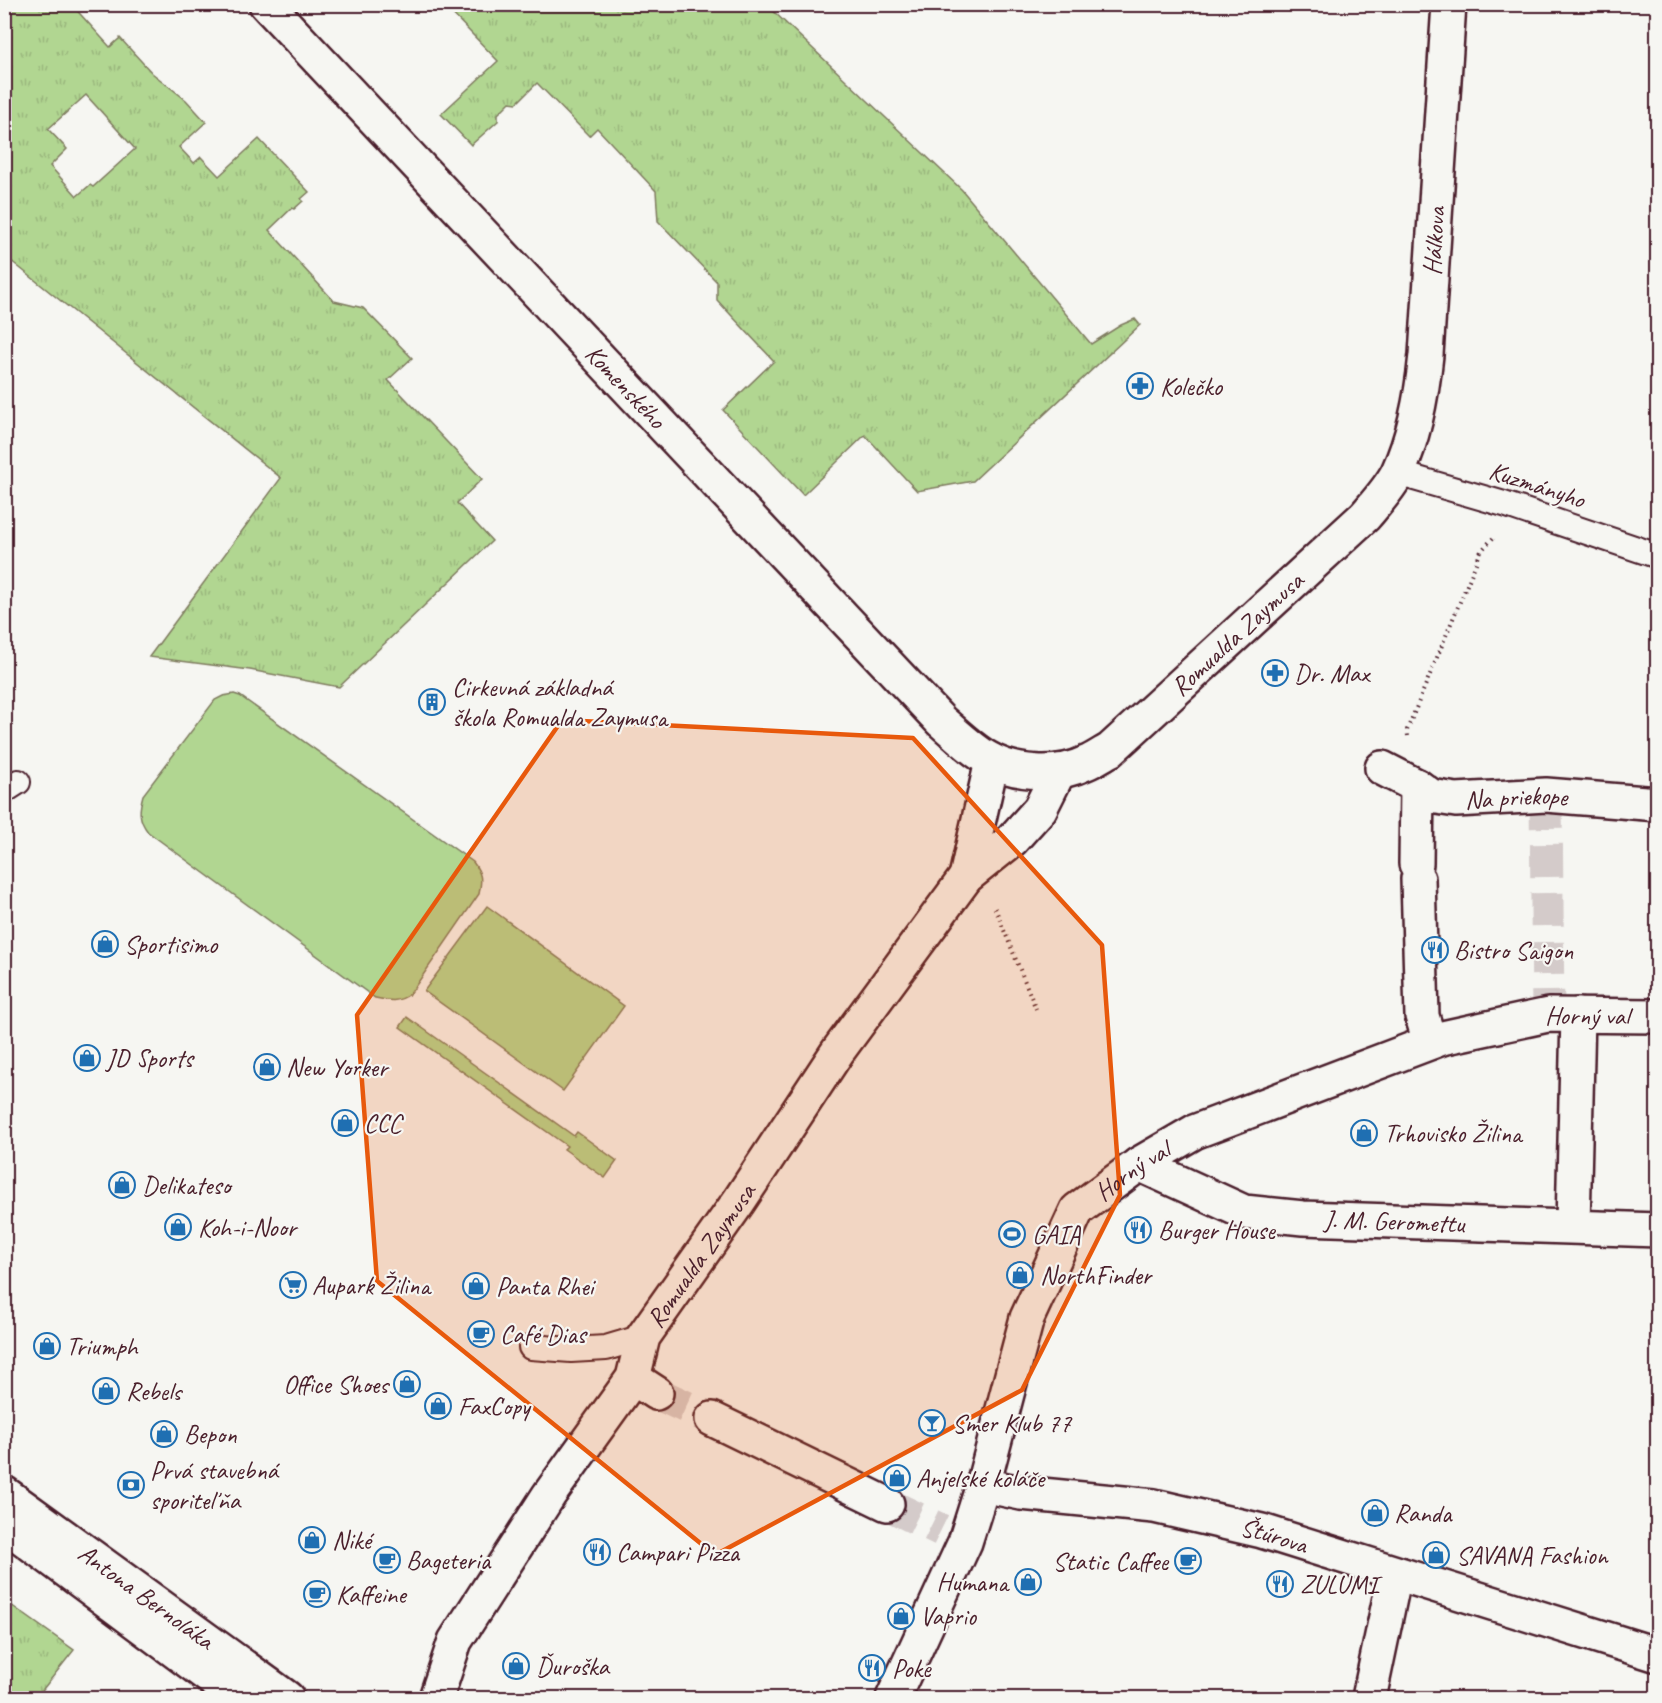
<svg xmlns="http://www.w3.org/2000/svg" width="1662" height="1703" viewBox="0 0 1662 1703" font-family="Caveat,sans-serif">
<style>
.grass{fill:url(#grass-tufts);stroke:#7e7a5e;stroke-width:1.5;fill-rule:evenodd}
.green{fill:#b1d691;stroke:#7e7a5e;stroke-width:1.5}
.lines{fill:none;stroke-linecap:round;stroke-linejoin:round}
.street-tunnel{stroke:#d4cbca;stroke-width:33;stroke-dasharray:33 16;stroke-linecap:butt}
.lane-casing{stroke:#4a1f2b;stroke-width:28}
.street-casing{stroke:#4a1f2b;stroke-width:38}
.path{stroke:#4a1f2b;stroke-width:4;stroke-dasharray:1.5 4.5;stroke-linecap:butt}
.lane{stroke:#f6f6f2;stroke-width:24}
.street{stroke:#f6f6f2;stroke-width:33}
.marked{fill:#e8590c;fill-opacity:0.2;stroke:#e8590c;stroke-width:4.5;stroke-linejoin:round}
.labels{text-anchor:middle;dominant-baseline:central;stroke-width:4.5;stroke-linejoin:round;paint-order:stroke}
.street-label{font-size:26px;fill:#4a1f2b;stroke:#f6f6f2}
.poi-label{font-size:26px;fill:#4a1f2b;stroke:#f6f6f2;text-anchor:start}
</style>
<defs>
<pattern id="grass-tufts" width="24" height="20" patternUnits="userSpaceOnUse" patternTransform="scale(1.5)"><rect width="24" height="20" fill="#b1d691"/><path d="M3 7l-1-3M5 7V3M7 7l1-3M15 17l-1-3M17 17v-4M19 17l1-3" fill="none" stroke="#9ab77d"/></pattern>
</defs>
<rect width="100%" height="100%" fill="#f6f6f2"/>
<filter id="ink" filterUnits="userSpaceOnUse"><feTurbulence type="fractalNoise" baseFrequency=".0167" numOctaves="2"/><feDisplacementMap in="SourceGraphic" scale="12" xChannelSelector="R" yChannelSelector="G"/><feConvolveMatrix kernelMatrix="1 2 1 2 8 2 1 2 1" color-interpolation-filters="sRGB"/></filter>
<g filter="url(#ink)">
<path class="grass" d="M4 5H72L110 47 120 38 152 73 186 100 206 122 179 147 194 163 201 157 219 176 259 139 309 192 301 199 303 201 294 209 292 208 269 230 334 301 363 308 412 358 388 380 482 479 457 503 492 541 339 687 250 670 149 657 281 478 5 256ZM86 95 135 149 93 187 90 185 77 196 50 166 67 149 48 129Z
M448 5H779L771 9 962 190 1091 344 1121 325 1135 319 1140 325 973 481 917 491 865 435 803 495 723 410 774 361 717 300V282L658 221 656 191 597 128 589 136 537 83 517 103 510 102 498 114V121L471 145 441 114 498 61 446 7Z
M4 1600 74 1650 36 1698H5Z"/>
<path class="green" d="M234 694 240 696 473 862C482 874 482 879 479 894L410 994C398 1003 389 1001 375 998L148 832C138 819 139 810 143 795L215 700 223 696Z
M487 906 624 1006 563 1091 424 991Z
M407 1017 574 1136 577 1132 617 1161 605 1178 564 1149 567 1146 400 1027Z"/>
<g class="lines">
<path class="street-tunnel" d="M1546 795 1548 1015
M656 1393 712 1419
M887 1504 941 1530"/>
<defs>
<path id="lane" d="M1397 473 1504 504 1658 556
M4 791 18 782
M531 1347 571 1350 606 1348 643 1337"/>
<g id="street">
<path id="s1" d="M266 4 941 721C956 734 970 748 987 758 1014 774 1058 777 1086 763 1094 760 1102 754 1110 750L1365 516C1376 503 1390 488 1398 472 1415 435 1422 395 1426 355L1449 4"/>
<path id="s2" d="M1382 768 1417 786 1431 796 1456 800 1546 795 1658 804"/>
<path d="M1416 864 1417 786"/>
<path d="M966 877 992 761"/>
<path d="M1418 879 1422 1016 1430 1042"/>
<path id="s3" d="M1139 1164 1244 1212 1303 1218 1658 1230"/>
<path d="M1573 1225 1578 1015"/>
<path d="M633 1378 656 1393"/>
<path d="M712 1419 887 1504"/>
<path id="s4" d="M983 1485 1021 1493 1154 1506 1262 1531 1658 1655"/>
<path id="s5" d="M4 1493 287 1698"/>
<path d="M4 1524 238 1698"/>
<path id="s6" d="M436 1698 455 1641 549 1495 633 1378 643 1337 739 1201 838 1051 966 877 1012 840 1040 809 1059 771"/>
<path id="s7" d="M893 1698 965 1542 983 1485 1027 1318 1077 1210 1139 1164 1194 1132 1442 1038 1548 1015 1658 1016"/>
<path d="M1369 1698 1395 1574"/>
</g>
</defs>
<use href="#lane" class="lane-casing"/>
<use href="#street" class="street-casing"/>
<path class="path" d="M1408 736 1407 730 1481 551 1493 538
M995 908 1036 1009"/>
<use href="#lane" class="lane"/>
<use href="#street" class="street"/>
</g>
</g>
<path class="marked" d="M562 720 913 738 1102 945 1120 1195 1022 1390 715 1555 377 1281 357 1015Z"/>
<defs>
<symbol id="pharmacy-ring" viewBox="-11 -11 22 22"><circle r="9.5" fill="#f6f6f2" stroke="#1f6fb2" stroke-width="1.5"/><path d="M-2-6h4v4h4v4h-4v4h-4v-4h-4v-4h4Z" fill="#1f6fb2"/></symbol>
<symbol id="building-ring" viewBox="-11 -11 22 22"><circle r="9.5" fill="#f6f6f2" stroke="#1f6fb2" stroke-width="1.5"/><path d="M-4-6H4V6H1V3H-1V6H-4ZM-2.5-4.3h1.7v1.8h-1.7ZM.8-4.3h1.7v1.8H.8ZM-2.5-1h1.7V.8h-1.7ZM.8-1h1.7V.8H.8Z" fill="#1f6fb2"/></symbol>
<symbol id="shop-ring" viewBox="-11 -11 22 22"><circle r="9.5" fill="#f6f6f2" stroke="#1f6fb2" stroke-width="1.5"/><path d="M-5-2.5h2.3a2.7 3.5 0 0 1 5.4 0H5L5.5 6h-11ZM-1.5-2.5h3a1.5 2.3 0 0 0-3 0Z" fill="#1f6fb2"/></symbol>
<symbol id="restaurant-ring" viewBox="-11 -11 22 22"><circle r="9.5" fill="#f6f6f2" stroke="#1f6fb2" stroke-width="1.5"/><path d="M-5-6h1v4h1v-4h1v4h1v-4h1v5L-1.5 .5V6h-2V.5L-5-1ZM5-6V6H3V1.5H1.5Q1.5-4 5-6Z" fill="#1f6fb2"/></symbol>
<symbol id="stadium-ring" viewBox="-11 -11 22 22"><circle r="9.5" fill="#f6f6f2" stroke="#1f6fb2" stroke-width="1.5"/><path d="M0-5a6.5 5 0 1 0 0 10a6.5 5 0 1 0 0-10ZM-3.5-1.8h7v3.6h-7Z" fill="#1f6fb2"/></symbol>
<symbol id="supermarket-ring" viewBox="-11 -11 22 22"><circle r="9.5" fill="#f6f6f2" stroke="#1f6fb2" stroke-width="1.5"/><path d="M-6-5.5h2.5l.6 2H6L4.5 2H-2.5L-4.4-4H-6ZM-1.5 3.2a1.3 1.3 0 1 0 .1 0ZM3 3.2a1.3 1.3 0 1 0 .1 0Z" fill="#1f6fb2"/></symbol>
<symbol id="cafe-ring" viewBox="-11 -11 22 22"><circle r="9.5" fill="#f6f6f2" stroke="#1f6fb2" stroke-width="1.5"/><path d="M-5.5-4.5H6V0H3Q3 3.5 0 3.5H-2.5Q-5.5 3.5-5.5 0ZM3-3.2v2h1.7v-2ZM-6 4.5H4V6H-6Z" fill="#1f6fb2"/></symbol>
<symbol id="bar-ring" viewBox="-11 -11 22 22"><circle r="9.5" fill="#f6f6f2" stroke="#1f6fb2" stroke-width="1.5"/><path d="M-6-5H6L.8 .8V4.5H3.5V6h-7V4.5H-.8V.8Z" fill="#1f6fb2"/></symbol>
<symbol id="bank-ring" viewBox="-11 -11 22 22"><circle r="9.5" fill="#f6f6f2" stroke="#1f6fb2" stroke-width="1.5"/><path d="M-6-4H6V4H-6ZM0-2.3a2.3 2.3 0 1 0 0 4.6a2.3 2.3 0 1 0 0-4.6Z" fill="#1f6fb2"/></symbol>
</defs>
<g fill-rule="evenodd">
<use href="#pharmacy-ring" x="1125" y="371" width="30" height="30"/>
<use href="#pharmacy-ring" x="1260" y="658" width="30" height="30"/>
<use href="#building-ring" x="417" y="687" width="30" height="30"/>
<use href="#shop-ring" x="90" y="929" width="30" height="30"/>
<use href="#restaurant-ring" x="1420" y="935" width="30" height="30"/>
<use href="#shop-ring" x="72" y="1043" width="30" height="30"/>
<use href="#shop-ring" x="252" y="1052" width="30" height="30"/>
<use href="#shop-ring" x="330" y="1108" width="30" height="30"/>
<use href="#shop-ring" x="1349" y="1118" width="30" height="30"/>
<use href="#shop-ring" x="107" y="1170" width="30" height="30"/>
<use href="#shop-ring" x="163" y="1212" width="30" height="30"/>
<use href="#restaurant-ring" x="1123" y="1215" width="30" height="30"/>
<use href="#stadium-ring" x="997" y="1219" width="30" height="30"/>
<use href="#shop-ring" x="1005" y="1260" width="30" height="30"/>
<use href="#supermarket-ring" x="278" y="1270" width="30" height="30"/>
<use href="#shop-ring" x="461" y="1271" width="30" height="30"/>
<use href="#cafe-ring" x="466" y="1319" width="30" height="30"/>
<use href="#shop-ring" x="32" y="1331" width="30" height="30"/>
<use href="#shop-ring" x="392" y="1369" width="30" height="30"/>
<use href="#shop-ring" x="91" y="1376" width="30" height="30"/>
<use href="#shop-ring" x="423" y="1391" width="30" height="30"/>
<use href="#bar-ring" x="917" y="1408" width="30" height="30"/>
<use href="#shop-ring" x="149" y="1419" width="30" height="30"/>
<use href="#shop-ring" x="882" y="1463" width="30" height="30"/>
<use href="#bank-ring" x="116" y="1470" width="30" height="30"/>
<use href="#shop-ring" x="1360" y="1498" width="30" height="30"/>
<use href="#shop-ring" x="297" y="1525" width="30" height="30"/>
<use href="#restaurant-ring" x="582" y="1537" width="30" height="30"/>
<use href="#shop-ring" x="1421" y="1540" width="30" height="30"/>
<use href="#cafe-ring" x="372" y="1545" width="30" height="30"/>
<use href="#cafe-ring" x="1173" y="1546" width="30" height="30"/>
<use href="#shop-ring" x="1013" y="1567" width="30" height="30"/>
<use href="#restaurant-ring" x="1265" y="1569" width="30" height="30"/>
<use href="#cafe-ring" x="302" y="1579" width="30" height="30"/>
<use href="#shop-ring" x="886" y="1601" width="30" height="30"/>
<use href="#shop-ring" x="501" y="1651" width="30" height="30"/>
<use href="#restaurant-ring" x="857" y="1653" width="30" height="30"/>
</g>
<g class="labels">
<g class="street-label">
<text stroke="none"><textPath href="#s1" startOffset="1810">Hálkova</textPath></text>
<text stroke="none"><textPath href="#s1" startOffset="525">Komenského</textPath></text>
<text transform="translate(1537 485) rotate(18)">Kuzmányho</text>
<text stroke="none"><textPath href="#s1" startOffset="1346">Romualda Zaymusa</textPath></text>
<text stroke="none"><textPath href="#s2" startOffset="142">Na priekope</textPath></text>
<text stroke="none"><textPath href="#s7" startOffset="1077">Horný val</textPath></text>
<text stroke="none"><textPath href="#s7" startOffset="591">Horný val</textPath></text>
<text stroke="none"><textPath href="#s3" startOffset="266">J. M. Geromettu</textPath></text>
<text stroke="none"><textPath href="#s6" startOffset="520">Romualda Zaymusa</textPath></text>
<text stroke="none"><textPath href="#s4" startOffset="296">Štúrova</textPath></text>
<text stroke="none"><textPath href="#s5" startOffset="176">Antona Bernoláka</textPath></text>
</g>
<g class="poi-label">
<text x="1160" y="386">Kolečko</text>
<text x="1294" y="673">Dr. Max</text>
<text x="452" y="687">Cirkevná základná<tspan x="452" dy="30">škola Romualda Zaymusa</tspan></text>
<text x="124" y="944">Sportisimo</text>
<text x="1454" y="950">Bistro Saigon</text>
<text x="106" y="1058">JD Sports</text>
<text x="286" y="1067">New Yorker</text>
<text x="364" y="1123">CCC</text>
<text x="1384" y="1133">Trhovisko Žilina</text>
<text x="142" y="1185">Delikateso</text>
<text x="198" y="1227">Koh-i-Noor</text>
<text x="1158" y="1230">Burger House</text>
<text x="1032" y="1234">GAIA</text>
<text x="1040" y="1275">NorthFinder</text>
<text x="312" y="1285">Aupark Žilina</text>
<text x="496" y="1286">Panta Rhei</text>
<text x="500" y="1334">Café Dias</text>
<text x="66" y="1346">Triumph</text>
<text x="388" y="1384" text-anchor="end">Office Shoes</text>
<text x="126" y="1391">Rebels</text>
<text x="458" y="1406">FaxCopy</text>
<text x="952" y="1423">Smer Klub 77</text>
<text x="184" y="1434">Bepon</text>
<text x="150" y="1470">Prvá stavebná<tspan x="150" dy="30">sporiteľňa</tspan></text>
<text x="916" y="1478">Anjelské koláče</text>
<text x="1394" y="1513">Randa</text>
<text x="332" y="1540">Niké</text>
<text x="616" y="1552">Campari Pizza</text>
<text x="1456" y="1555">SAVANA Fashion</text>
<text x="406" y="1560">Bageteria</text>
<text x="1168" y="1561" text-anchor="end">Static Caffee</text>
<text x="1008" y="1582" text-anchor="end">Humana</text>
<text x="1300" y="1584">ZULUMI</text>
<text x="336" y="1594">Kaffeine</text>
<text x="920" y="1616">Vaprio</text>
<text x="536" y="1666">Ďuroška</text>
<text x="892" y="1668">Poke</text>
</g>
</g>
<rect width="1662" height="1703" fill="none" stroke="#f6f6f2" stroke-width="24"/>
<rect x="12" y="12" width="1638" height="1679" fill="none" stroke="#4a1f2b" stroke-width="2" filter="url(#ink)"/>
</svg>
